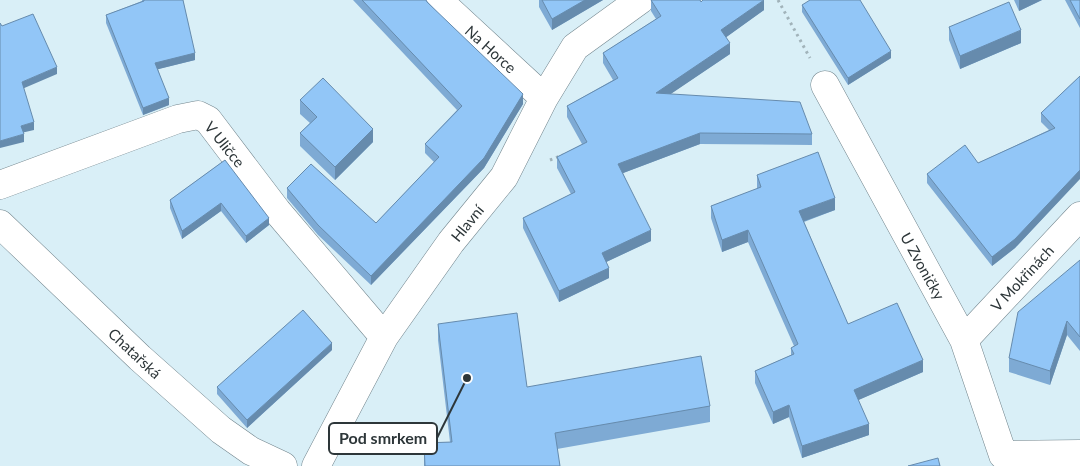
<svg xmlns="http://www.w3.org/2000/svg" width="1080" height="466" viewBox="0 0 1080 466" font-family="Lato,sans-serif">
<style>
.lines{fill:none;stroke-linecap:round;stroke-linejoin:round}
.minor-casing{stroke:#72858d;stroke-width:29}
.path{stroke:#a1b3ba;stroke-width:3;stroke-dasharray:2.5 4;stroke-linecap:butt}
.minor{stroke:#fff;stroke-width:28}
.wall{fill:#7eaad4}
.shaded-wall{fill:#668bad}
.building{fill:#92c6f7;stroke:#668bad}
.labels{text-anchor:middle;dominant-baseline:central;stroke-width:5;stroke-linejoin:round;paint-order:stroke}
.street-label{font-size:15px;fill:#2d3639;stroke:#fff}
.leader{fill:none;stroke:#2d3639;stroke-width:2}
.callout-dot{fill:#2d3639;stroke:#fff;stroke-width:2}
.callout{fill:#fff;stroke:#2d3639;stroke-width:2}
.callout-label{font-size:16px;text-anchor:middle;font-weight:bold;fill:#2d3639}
</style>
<rect width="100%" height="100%" fill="#d9eff7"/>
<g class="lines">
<defs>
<path id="minor" d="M438 0 544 98
M825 85 964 340 1003 455
M0 185 178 119 198 115 208 120 277 211 384 337
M0 224 140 358 221 430 251 451 283 466
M964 340 1080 216
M1003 455 1080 454
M316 466 384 337 451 242 504 177 544 98 575 47 640 0"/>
</defs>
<use href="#minor" class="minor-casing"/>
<path class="path" d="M778 0 810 58
M550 160 563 155"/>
<use href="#minor" class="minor"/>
</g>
<path class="wall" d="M142 0H183L195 60 158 69 169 105 143 115 106 23V15L142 1Z
M353 0H426L523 104 484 168 371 285 318 235 287 198V188L376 223 434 162 425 153V144L457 110Z
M539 0H603L552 30 539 7Z
M651 0 701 2 764 10 726 37 730 54 670 94 812 134V145L700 144 623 173 651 241 606 262 609 278 559 302 523 228V218L571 194 557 168V157L582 144 567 117V106L613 80 603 63V53L656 19 651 11Z
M1014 0H1042L1019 11Z
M1065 0H1080V28Z
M802 5 891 58 848 85 802 12Z
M949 27 1021 43 960 69 949 40Z
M1080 76 1068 191 1015 248 992 266 927 183V174L978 163 1049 130 1041 122V113Z
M300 100 373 142 335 180 300 146V133L310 123 300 114Z
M225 160 269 225 246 243 221 211 182 239 170 208V200Z
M757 175 835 210 804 222 848 324 923 372 858 400 869 435 802 458 789 417 773 424 755 383V371L791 355V348L794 346 748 242 722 252 711 218V206L757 189Z
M1080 260V351L1067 335 1050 385 1009 372V358Z
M438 324 527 387 710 406V422L557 449 560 466H424V443L450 442 438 340Z
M332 350 247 428 217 394V387Z"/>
<path class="shaded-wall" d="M585 0H603L552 30V19Z
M764 0V10L721 41V30Z
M1019 0H1042L1019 11Z
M1021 30V43L960 69V56Z
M730 43V54L656 104V93Z
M891 51V58L848 85V78Z
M195 53V60L155 70V63Z
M57 67V74L22 89V82Z
M523 94V104L484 168 371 285V276Z
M169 98V105L143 115V108Z
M34 122V130L21 133V126Z
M373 129V142L335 180V167Z
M700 133V144L618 175V164Z
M24 134V142L0 148V141Z
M1080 170V179L1015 248 992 266V257Z
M835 198V210L799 223V211Z
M221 203V211L182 239V231Z
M269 218V225L246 243V236Z
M651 230V241L602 264V253Z
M748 230V242L722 252V240Z
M609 268V278L559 302V291Z
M1067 321V335L1050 385V371Z
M332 343V350L247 428V420Z
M923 360V372L854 402V390Z
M789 405V417L773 424V412Z
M869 424V435L802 458V446Z"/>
<path class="building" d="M144 0H183L195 53 155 63 169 98 143 108 106 15 144 1Z
M362 0H426L427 2 523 94 484 158 371 276 318 225 287 188 311 164 376 223 439 157 425 144 462 106Z
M542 0H585L552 19Z
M651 0H700L701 2 703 0H764L721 30 730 43 656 93 800 102 812 134 700 133 618 164 651 230 602 253 609 268 559 291 523 218 575 192 557 157 587 142 567 106 618 78 603 53 661 16Z
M810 0H860L891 51 848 78 802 5Z
M1070 0H1080V19Z
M1009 2 1021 30 960 56 949 27Z
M33 14 57 67 22 82 34 122 21 126 24 134 0 141V23L2 26Z
M1080 76V170L1015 239 992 257 927 174 965 145 978 163 1055 128 1041 113Z
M323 78 373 129 335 167 300 133 317 117 300 100Z
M818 152 835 198 799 211 848 324 897 303 923 360 854 390 869 424 802 446 789 405 773 412 755 371 794 354 791 348 798 344 748 230 722 240 711 206 761 187 757 175Z
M225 160 269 218 246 236 221 203 182 231 170 200Z
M1080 260V337L1067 321 1050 371 1009 358 1018 312Z
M303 310 332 343 247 420 217 387Z
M517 313 527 387 701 356 710 406 555 433 560 466H425L424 443 452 442 438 324Z
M938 458 940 466H908Z"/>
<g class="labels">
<g class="street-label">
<text transform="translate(491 49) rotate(42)">Na Horce</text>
<text transform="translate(225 144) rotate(51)">V Uličce</text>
<text transform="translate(467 223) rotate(-51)">Hlavní</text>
<text transform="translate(923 266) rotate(61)">U Zvoničky</text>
<text transform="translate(1022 278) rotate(-47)">V Mokřinách</text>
<text transform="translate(135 353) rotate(43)">Chatařská</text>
</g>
</g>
<path class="leader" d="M467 378L437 438"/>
<circle class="callout-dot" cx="467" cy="378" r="5"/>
<rect class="callout" x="329" y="423" width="108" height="31" rx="5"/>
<g class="callout-label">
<text x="383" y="444">Pod smrkem</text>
</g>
</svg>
